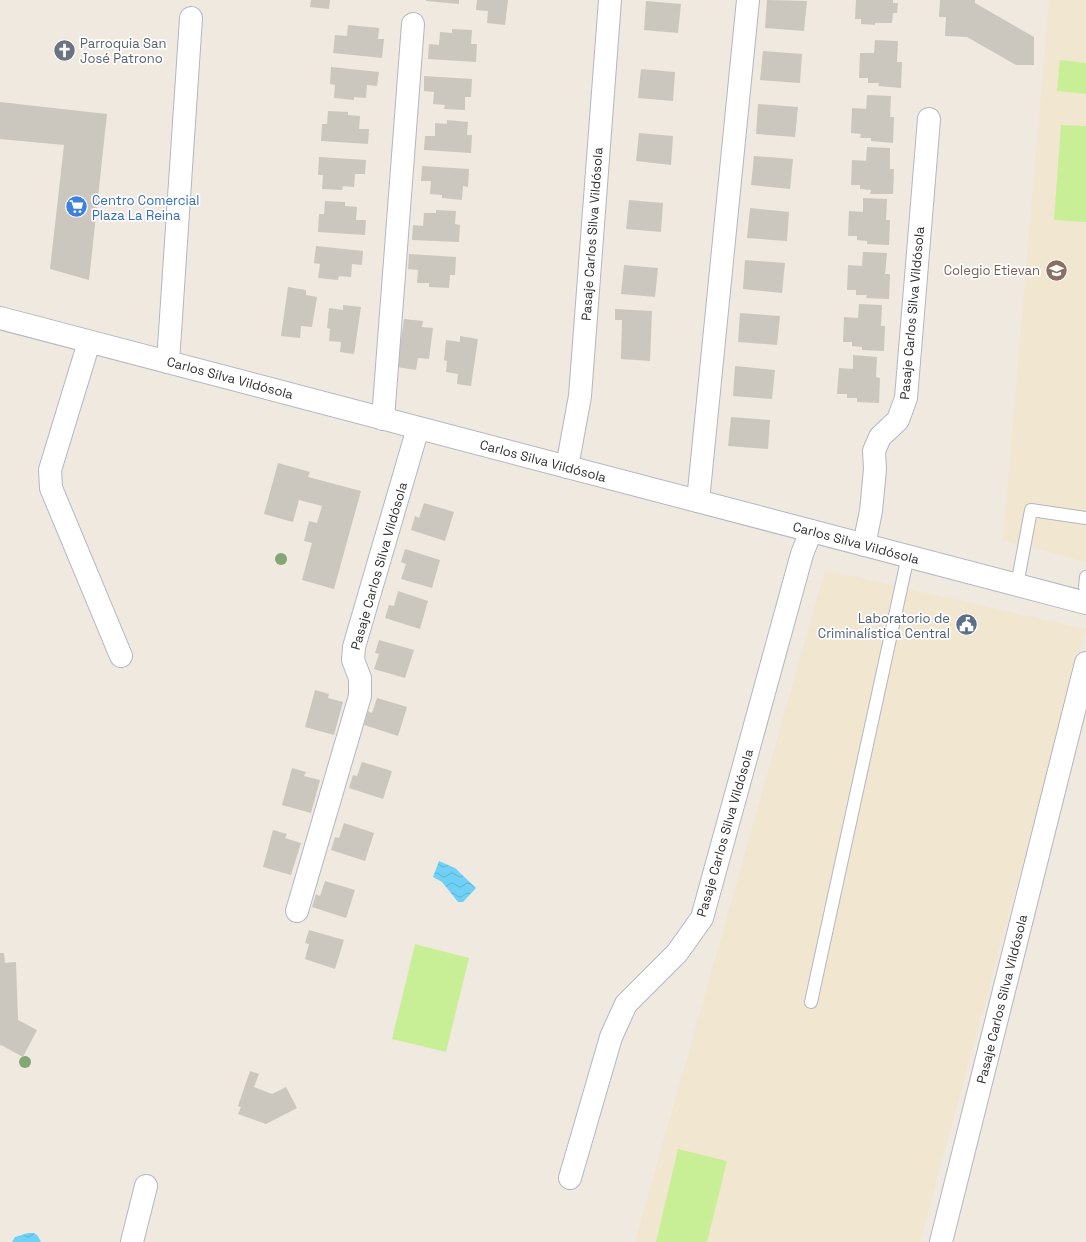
<svg xmlns="http://www.w3.org/2000/svg" width="1086" height="1242" viewBox="0 0 1086 1242" font-family="'Space Grotesk',sans-serif">
<style>
.education{fill:#f1e6cf}
.pitch{fill:#c9ef96}
.water{fill:url(#water-waves)}
.building{fill:#cbc7be}
.lines{fill:none;stroke-linecap:round;stroke-linejoin:round}
.service-casing{stroke:#b4b6c1;stroke-width:14}
.minor-casing{stroke:#b4b6c1;stroke-width:24}
.tertiary-casing{stroke:#b4b6c1;stroke-width:24}
.service{stroke:#fff;stroke-width:12}
.minor{stroke:#fff;stroke-width:22}
.tertiary{stroke:#fff;stroke-width:22}
.tree{fill:#83a772}
.labels{text-anchor:middle;dominant-baseline:central;stroke-width:3.5;stroke-linejoin:round;paint-order:stroke}
.worship-label{font-size:13px;fill:#5b616d;stroke:#fff;text-anchor:start}
.shop-label{font-size:13px;fill:#366cbe;stroke:#fff;text-anchor:start}
.street-label{font-size:13px;fill:#2e2e2e;stroke:#fff}
.education-label{font-size:13px;fill:#785e54;stroke:#fff;text-anchor:end}
.service-label{font-size:13px;fill:#4e5e75;stroke:#fff;text-anchor:end}
</style>
<defs>
<pattern id="water-waves" width="16" height="10" patternUnits="userSpaceOnUse"><rect width="16" height="10" fill="#6fd1f5"/><path d="M0 5q4-4 8 0t8 0" fill="none" stroke="#60b4d2"/></pattern>
</defs>
<rect width="100%" height="100%" fill="#efe9e0"/>
<path class="education" d="M1049 0H1086V562L1003 540Z
M825 570 1086 629 920 1242H635Z"/>
<path class="pitch" d="M1060 60 1086 63V94L1057 91Z
M1061 125 1086 126V222L1054 220Z
M415 944 469 958 446 1052 392 1039Z
M678 1149 727 1161 707 1242H656Z"/>
<path class="water" d="M439 861 455 868 476 888 463 902H458L442 882 433 877Z
M28 1233H34L38 1236 41 1242H12L15 1237Z"/>
<path class="building" d="M311 0H330L329 9 310 7Z
M426 0H459V4L426 1Z
M477 0H508L505 25 487 23 488 11 476 10Z
M767 0 807 1 804 31 765 28Z
M856 0H893V3H898L897 13H893L892 23H875V25L861 24V19H855Z
M940 0H975V3L1034 37V65H1016L967 37 945 36 946 17H939Z
M646 1 681 4 678 33 644 30Z
M348 25 379 28 378 39H384L382 58 333 53 335 35 347 36Z
M452 29 472 30 471 44H477L476 62 428 59 429 44 439 45 440 32 452 33Z
M875 40 898 41 897 62H902L901 88 878 86 879 83H868V78H859L860 53H874Z
M763 51 802 54 800 83 760 80Z
M331 67 379 72 377 86 367 85 366 98 354 97V100L334 98 335 85 330 84Z
M641 69 675 72 673 101 638 98Z
M424 76 472 79 471 97H465V110L444 109 445 105 433 104 434 92 424 91Z
M867 95 891 96 890 117H894L893 143 871 141V138H860L861 134 851 133 852 108 866 109Z
M0 102 107 114 89 280 50 269 64 145 0 139Z
M758 104 798 107 795 137 756 134Z
M328 111 348 112V115L360 116 359 129H369L368 144 321 141 322 124H327Z
M447 120 468 122 467 135H472L471 153 424 150 425 136H435V123L447 124Z
M639 133 673 136 671 165 636 161Z
M867 147 890 148V169H894L893 194H870L871 190 860 189V185H851L852 160 866 161Z
M754 156 793 159 790 189 751 185Z
M319 157 366 160 365 174H355L354 187 343 186 342 190 322 189 323 175H318Z
M422 166 469 169 468 187 463 186 462 200 442 198V195L430 194 431 181H421Z
M863 198 887 199 886 220H890L889 245 867 244V241L857 240V236H848L849 211 863 212Z
M629 200 663 203 661 232 626 229Z
M325 201 345 202V206L357 207 356 220H366L365 235 318 232 319 214H324Z
M750 208 789 212 787 241 747 238Z
M436 210 456 211 455 224 460 225 459 242 412 240 413 225 423 226 424 213H436Z
M316 246 363 251 362 265 352 264 351 277 339 276 338 280 318 278 320 264 314 263Z
M863 252 887 253 885 274H890L889 299 866 298 867 295H856V290H847L848 265 862 266Z
M409 254 456 257 455 275H450L449 288 429 287V283H417L418 270 408 269Z
M745 260 785 263 782 293 743 289Z
M624 265 658 268 655 297 621 294Z
M288 287 306 290V295L317 297 312 327 301 326 300 338 281 336Z
M859 304 882 305 881 326H885L884 351 862 350V347L852 346V342H843L844 317 858 318Z
M343 305 361 307 354 354 340 352 341 342 329 341 330 329 327 328 329 308 343 310Z
M615 309 652 311 650 361 621 359 622 320H615Z
M740 313 780 316 777 345 738 342Z
M404 319 423 321 422 327 433 328 429 359 418 358 416 370 397 367Z
M460 336 478 339 471 386 457 384 458 374 446 372 447 361 444 360 446 340 460 342Z
M853 355 877 357 876 377 880 378 879 403 857 402V398H847V394H837L839 368 853 369Z
M735 366 775 370 772 399 733 396Z
M731 417 770 420 768 449 728 446Z
M278 463 310 472 308 477 361 491 334 589 302 580 312 543 304 541 309 521 317 523 322 506 299 500 293 522 264 514Z
M424 503 454 512 445 541 411 530 415 516 419 518Z
M405 549 440 560 432 588 401 579 406 564 401 562Z
M398 591 428 601 420 629 385 618 389 605 394 606Z
M379 640 414 650 405 678 374 669 379 654 375 653Z
M315 690 329 694 328 698 343 702 334 735 305 727Z
M377 698 407 707 398 736 364 725 368 711 372 713Z
M362 762 392 771 383 799 349 788 353 775 357 776Z
M292 768 306 772 304 776 320 780 311 813 282 805Z
M344 823 374 833 365 861 331 850 335 837 339 838Z
M273 830 287 834 285 838 301 843 291 875 263 867Z
M325 881 355 890 346 918 312 907 316 894 320 896Z
M309 930 344 940 335 969 305 959 309 944 305 943Z
M0 953H4L5 963 16 962 18 1020 37 1030 23 1057 1 1045 0 1046Z
M250 1071 259 1074 254 1087 272 1094 286 1087 297 1108 266 1124 238 1114 241 1107 238 1106Z"/>
<g class="lines">
<defs>
<path id="service" d="M1086 577 1085 587 1086 589
M1017 585 1031 510 1086 518
M811 1002 908 556"/>
<path id="minor" d="M89 342 50 470 51 488 121 656
M168 362 191 18
M383 419 413 24
M567 467 580 396 610 0
M698 501 748 0
M864 545 871 511 875 469 874 451 880 437 898 420 906 398 929 119
M297 911 360 696V678L353 660 354 647 418 428
M570 1178 611 1037 626 1004 677 953 702 918 802 554 811 531
M132 1242 146 1186
M941 1242 1086 663"/>
<path id="tertiary" d="M0 318 1086 603"/>
</defs>
<use href="#service" class="service-casing"/>
<use href="#minor" class="minor-casing"/>
<use href="#tertiary" class="tertiary-casing"/>
<use href="#service" class="service"/>
<use href="#minor" class="minor"/>
<use href="#tertiary" class="tertiary"/>
</g>
<g class="tree">
<circle cx="281" cy="559" r="6"/>
<circle cx="25" cy="1062" r="6"/>
</g>
<defs>
<symbol id="church-disc" viewBox="-11 -11 22 22"><circle r="9.5" fill="#6b7280" stroke="#fff"/><path d="M-1.2-6h2.4v3.5h3.3v2.4h-3.3V6h-2.4V-.1h-3.3v-2.4h3.3Z" fill="#fff"/></symbol>
<symbol id="supermarket-disc" viewBox="-11 -11 22 22"><circle r="9.5" fill="#3f7fe0" stroke="#fff"/><path d="M-6-5.5h2.5l.6 2H6L4.5 2H-2.5L-4.4-4H-6ZM-1.5 3.2a1.3 1.3 0 1 0 .1 0ZM3 3.2a1.3 1.3 0 1 0 .1 0Z" fill="#fff"/></symbol>
<symbol id="school-disc" viewBox="-11 -11 22 22"><circle r="9.5" fill="#8d6e63" stroke="#fff"/><path d="M0-5L7-2L0 1L-7-2ZM-4 1L0 2.5L4 1V4Q0 6-4 4Z" fill="#fff"/></symbol>
<symbol id="civic-disc" viewBox="-11 -11 22 22"><circle r="9.5" fill="#5c6f8a" stroke="#fff"/><path d="M-.6-6.5H3V-4.5H.6V-3L4-1V1h2V6H-6V1h2V-1L-.6-3ZM-1.2 2.5V6h2.4V2.5Z" fill="#fff"/></symbol>
</defs>
<g fill-rule="evenodd">
<use href="#church-disc" x="52" y="38" width="25" height="25"/>
<use href="#supermarket-disc" x="64" y="194" width="25" height="25"/>
<use href="#school-disc" x="1044" y="258" width="25" height="25"/>
<use href="#civic-disc" x="954" y="612" width="25" height="25"/>
</g>
<g class="labels">
<g class="worship-label">
<text x="80" y="43">Parroquia San<tspan x="80" dy="15">José Patrono</tspan></text>
</g>
<g class="shop-label">
<text x="92" y="200">Centro Comercial<tspan x="92" dy="15">Plaza La Reina</tspan></text>
</g>
<g class="street-label">
<text transform="translate(592 234) rotate(-86)">Pasaje Carlos Silva Vildósola</text>
<text transform="translate(912 313) rotate(-85)">Pasaje Carlos Silva Vildósola</text>
<text transform="translate(230 378) rotate(15)">Carlos Silva Vildósola</text>
<text transform="translate(543 461) rotate(15)">Carlos Silva Vildósola</text>
<text transform="translate(856 543) rotate(15)">Carlos Silva Vildósola</text>
<text transform="translate(379 566) rotate(-74)">Pasaje Carlos Silva Vildósola</text>
<text transform="translate(725 833) rotate(-74)">Pasaje Carlos Silva Vildósola</text>
<text transform="translate(1002 999) rotate(-76)">Pasaje Carlos Silva Vildósola</text>
</g>
<g class="education-label">
<text x="1040" y="270">Colegio Etievan</text>
</g>
<g class="service-label">
<text x="950" y="618">Laboratorio de<tspan x="950" dy="15">Criminalística Central</tspan></text>
</g>
</g>
</svg>
